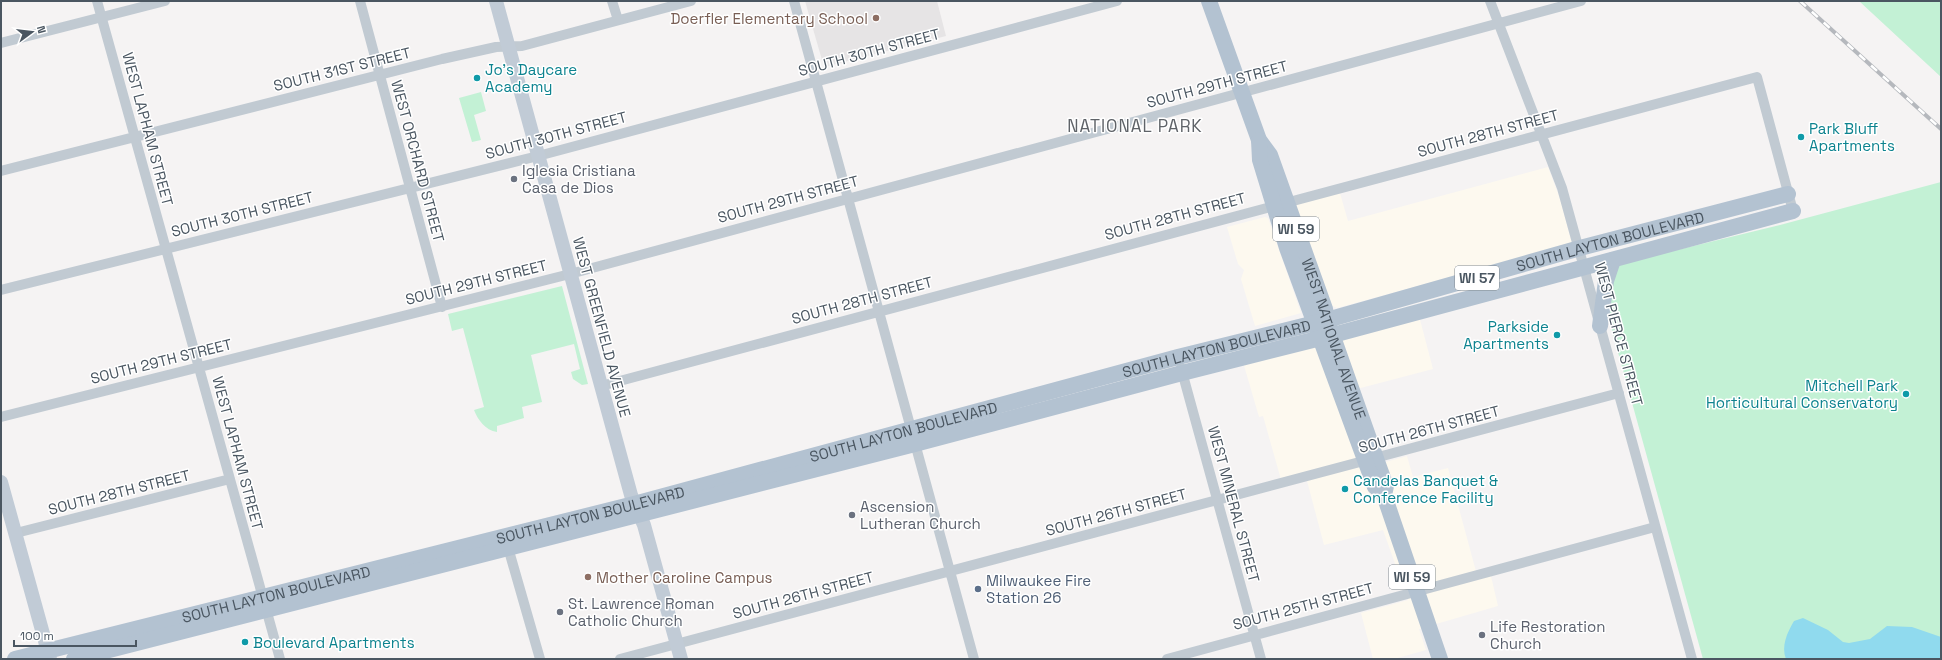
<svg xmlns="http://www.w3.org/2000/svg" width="1942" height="660" viewBox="0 0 1942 660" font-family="'Space Grotesk',sans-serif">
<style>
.commercial{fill:#fdf9ef}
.education{fill:#e6e4e5}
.green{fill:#c3f1d5}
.water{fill:#90daee}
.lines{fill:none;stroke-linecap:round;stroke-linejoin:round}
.street{stroke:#c1cad2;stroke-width:10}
.secondary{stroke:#c1cbd6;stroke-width:14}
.primary{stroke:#b3c2d1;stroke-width:16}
.rail-casing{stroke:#b5b8bd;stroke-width:4}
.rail{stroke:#fff;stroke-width:2.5;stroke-dasharray:8;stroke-linecap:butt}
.education-dot{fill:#8d6e63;stroke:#fff;stroke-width:1.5}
.culture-dot{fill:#0f9aa8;stroke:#fff;stroke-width:1.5}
.worship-dot{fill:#6b7280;stroke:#fff;stroke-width:1.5}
.service-dot{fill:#5c6f8a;stroke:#fff;stroke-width:1.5}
.labels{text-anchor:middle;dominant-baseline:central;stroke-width:3;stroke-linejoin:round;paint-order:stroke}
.shield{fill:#fff;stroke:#808990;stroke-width:1}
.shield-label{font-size:14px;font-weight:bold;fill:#4a5661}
.education-label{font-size:15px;fill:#785e54;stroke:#fff;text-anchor:end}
.street-label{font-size:15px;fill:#4a5661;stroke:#fff}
.culture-label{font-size:15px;fill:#0d838f;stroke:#fff;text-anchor:start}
.worship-label{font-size:15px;fill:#5b616d;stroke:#fff;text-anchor:start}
.service-label{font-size:15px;fill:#4e5e75;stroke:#fff;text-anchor:start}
.quarter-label{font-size:17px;letter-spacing:1px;fill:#5f6368;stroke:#fff}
</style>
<rect width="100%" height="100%" fill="#f5f3f3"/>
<path class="commercial" d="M1548 167 1560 199 1572 244 1337 308 1330 305 1294 205 1340 193 1348 221Z
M1265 217 1268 218 1301 313 1255 326 1241 279 1244 270 1238 264 1227 227Z
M1418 312 1433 369 1353 390 1333 335Z
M1316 343 1361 469 1407 456 1413 477 1448 468 1477 575 1490 572 1498 606 1419 629 1426 650 1394 659H1373L1361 613 1408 600 1383 530 1324 545 1306 477 1282 483 1263 416 1259 417 1243 362Z"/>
<path class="education" d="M805 1H937L946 36 824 67Z"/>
<path class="green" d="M1859 1H1941V77Z
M481 92 486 111 474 115 481 140 472 142 459 98Z
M1941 182V659H1703L1608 316 1615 265 1780 225Z
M562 286 588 384 582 385 573 379 571 372 580 369 574 344 531 355 542 402 522 407 524 418 497 426V432C485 430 478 420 474 410L484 407 463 328 452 331 448 314Z"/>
<path class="water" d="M1803 618 1828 630 1843 642 1849 643 1870 639 1887 626 1912 627 1941 637V659H1786C1781 646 1787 633 1794 621Z"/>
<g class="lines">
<path class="street" d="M97 1 280 659
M360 1 442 307
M612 1 618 20
M794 1 974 659
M1490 1 1562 188 1692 659
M1 43 165 1
M1 171 442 59 496 47 522 46 691 1
M1 290 538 156 1117 1
M1181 368 1261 659
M601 386 1757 77 1793 211
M1 417 570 274 1581 1
M16 533 230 479
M507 544 540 659
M620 659 1619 393
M1167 659 1655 527"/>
<path class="secondary" d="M496 1 631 495 644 525 681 659
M1 482 50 659"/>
<g class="primary">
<path id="s1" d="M1209 1 1259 140 1270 155 1325 309 1327 320 1379 467 1386 486 1384 495 1440 659"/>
<path d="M1259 140 1260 160 1287 248 1375 487"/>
<path d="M1600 326 1606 281 1613 260"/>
<path id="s2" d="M15 659 634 504 1178 357 1327 320 1580 248 1788 194"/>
<path d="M74 659 915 444 1182 373 1333 335 1793 211"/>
</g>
<defs>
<path id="rail" d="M1800 1 1941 129"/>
</defs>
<use href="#rail" class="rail-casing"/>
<use href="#rail" class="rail"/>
</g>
<g class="education-dot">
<circle cx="876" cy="18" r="4"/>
<circle cx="588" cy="577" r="4"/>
</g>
<g class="culture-dot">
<circle cx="477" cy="78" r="4"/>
<circle cx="1801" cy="137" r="4"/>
<circle cx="1557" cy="335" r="4"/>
<circle cx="1906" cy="394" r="4"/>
<circle cx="1345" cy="489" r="4"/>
<circle cx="245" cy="642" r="4"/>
</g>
<g class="worship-dot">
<circle cx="514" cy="179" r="4"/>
<circle cx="852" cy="515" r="4"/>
<circle cx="560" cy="612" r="4"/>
<circle cx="1482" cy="635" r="4"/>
</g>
<circle class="service-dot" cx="978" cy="589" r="4"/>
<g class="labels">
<g class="shield">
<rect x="1273" y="217" width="46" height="24" rx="3"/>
<rect x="1455" y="266" width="44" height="24" rx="3"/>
<rect x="1389" y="565" width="46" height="24" rx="3"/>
</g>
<g class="shield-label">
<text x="1296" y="229">WI 59</text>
<text x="1477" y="278">WI 57</text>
<text x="1412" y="577">WI 59</text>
</g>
<g class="education-label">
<text x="868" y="18">Doerfler Elementary School</text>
<text x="596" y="577" text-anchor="start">Mother Caroline Campus</text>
</g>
<g class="street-label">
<text transform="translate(869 52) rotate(-15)">SOUTH 30TH STREET</text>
<text transform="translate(342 69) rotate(-14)">SOUTH 31ST STREET</text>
<text transform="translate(1217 84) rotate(-15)">SOUTH 29TH STREET</text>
<text transform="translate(148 129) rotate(75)">WEST LAPHAM STREET</text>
<text transform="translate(1488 133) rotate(-15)">SOUTH 28TH STREET</text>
<text transform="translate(556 135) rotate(-15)">SOUTH 30TH STREET</text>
<text transform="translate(418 161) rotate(75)">WEST ORCHARD STREET</text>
<text transform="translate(788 199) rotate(-15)">SOUTH 29TH STREET</text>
<text transform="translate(242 214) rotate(-14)">SOUTH 30TH STREET</text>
<text transform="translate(1175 216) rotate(-15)">SOUTH 28TH STREET</text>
<text stroke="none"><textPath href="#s2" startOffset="1649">SOUTH LAYTON BOULEVARD</textPath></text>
<text transform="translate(476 282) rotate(-14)">SOUTH 29TH STREET</text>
<text transform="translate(862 300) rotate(-15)">SOUTH 28TH STREET</text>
<text transform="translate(602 327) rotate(75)">WEST GREENFIELD AVENUE</text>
<text transform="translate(1619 334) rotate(75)">WEST PIERCE STREET</text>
<text stroke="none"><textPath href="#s1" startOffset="361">WEST NATIONAL AVENUE</textPath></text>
<text stroke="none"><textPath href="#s2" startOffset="1241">SOUTH LAYTON BOULEVARD</textPath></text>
<text transform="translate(161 361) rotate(-14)">SOUTH 29TH STREET</text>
<text transform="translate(1429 429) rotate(-15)">SOUTH 26TH STREET</text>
<text stroke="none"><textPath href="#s2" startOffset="917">SOUTH LAYTON BOULEVARD</textPath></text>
<text transform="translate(238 453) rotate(75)">WEST LAPHAM STREET</text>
<text transform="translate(119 492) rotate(-14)">SOUTH 28TH STREET</text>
<text transform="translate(1234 504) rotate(75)">WEST MINERAL STREET</text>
<text transform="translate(1116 512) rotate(-15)">SOUTH 26TH STREET</text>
<text stroke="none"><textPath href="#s2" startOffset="593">SOUTH LAYTON BOULEVARD</textPath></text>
<text stroke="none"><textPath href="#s2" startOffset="269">SOUTH LAYTON BOULEVARD</textPath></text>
<text transform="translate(803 595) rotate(-15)">SOUTH 26TH STREET</text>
<text transform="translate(1303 606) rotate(-15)">SOUTH 25TH STREET</text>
</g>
<g class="culture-label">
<text x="485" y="69">Jo's Daycare<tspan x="485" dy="17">Academy</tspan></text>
<text x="1809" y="128">Park Bluff<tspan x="1809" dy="17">Apartments</tspan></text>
<text x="1549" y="326" text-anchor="end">Parkside<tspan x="1549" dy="17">Apartments</tspan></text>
<text x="1898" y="385" text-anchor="end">Mitchell Park<tspan x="1898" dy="17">Horticultural Conservatory</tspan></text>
<text x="1353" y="480">Candelas Banquet &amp;<tspan x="1353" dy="17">Conference Facility</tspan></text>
<text x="253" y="642">Boulevard Apartments</text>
</g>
<g class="worship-label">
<text x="522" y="170">Iglesia Cristiana<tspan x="522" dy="17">Casa de Dios</tspan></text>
<text x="860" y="506">Ascension<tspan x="860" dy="17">Lutheran Church</tspan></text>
<text x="568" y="603">St. Lawrence Roman<tspan x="568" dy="17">Catholic Church</tspan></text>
<text x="1490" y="626">Life Restoration<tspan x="1490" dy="17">Church</tspan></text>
</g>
<g class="service-label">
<text x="986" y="580">Milwaukee Fire<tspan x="986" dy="17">Station 26</tspan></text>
</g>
<g class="quarter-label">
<text x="1135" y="126">NATIONAL PARK</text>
</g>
</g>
<rect width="1942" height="660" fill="none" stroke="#4a5661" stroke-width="4"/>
<g transform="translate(32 32) rotate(75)" stroke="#ffffff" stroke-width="3" paint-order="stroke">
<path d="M0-3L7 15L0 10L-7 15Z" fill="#4a5661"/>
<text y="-6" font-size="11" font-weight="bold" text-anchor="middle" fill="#4a5661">N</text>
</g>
<path d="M14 640v6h122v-6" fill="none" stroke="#4a5661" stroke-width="2"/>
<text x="20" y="640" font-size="12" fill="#4a5661" stroke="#ffffff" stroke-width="3" paint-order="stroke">100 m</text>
</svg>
